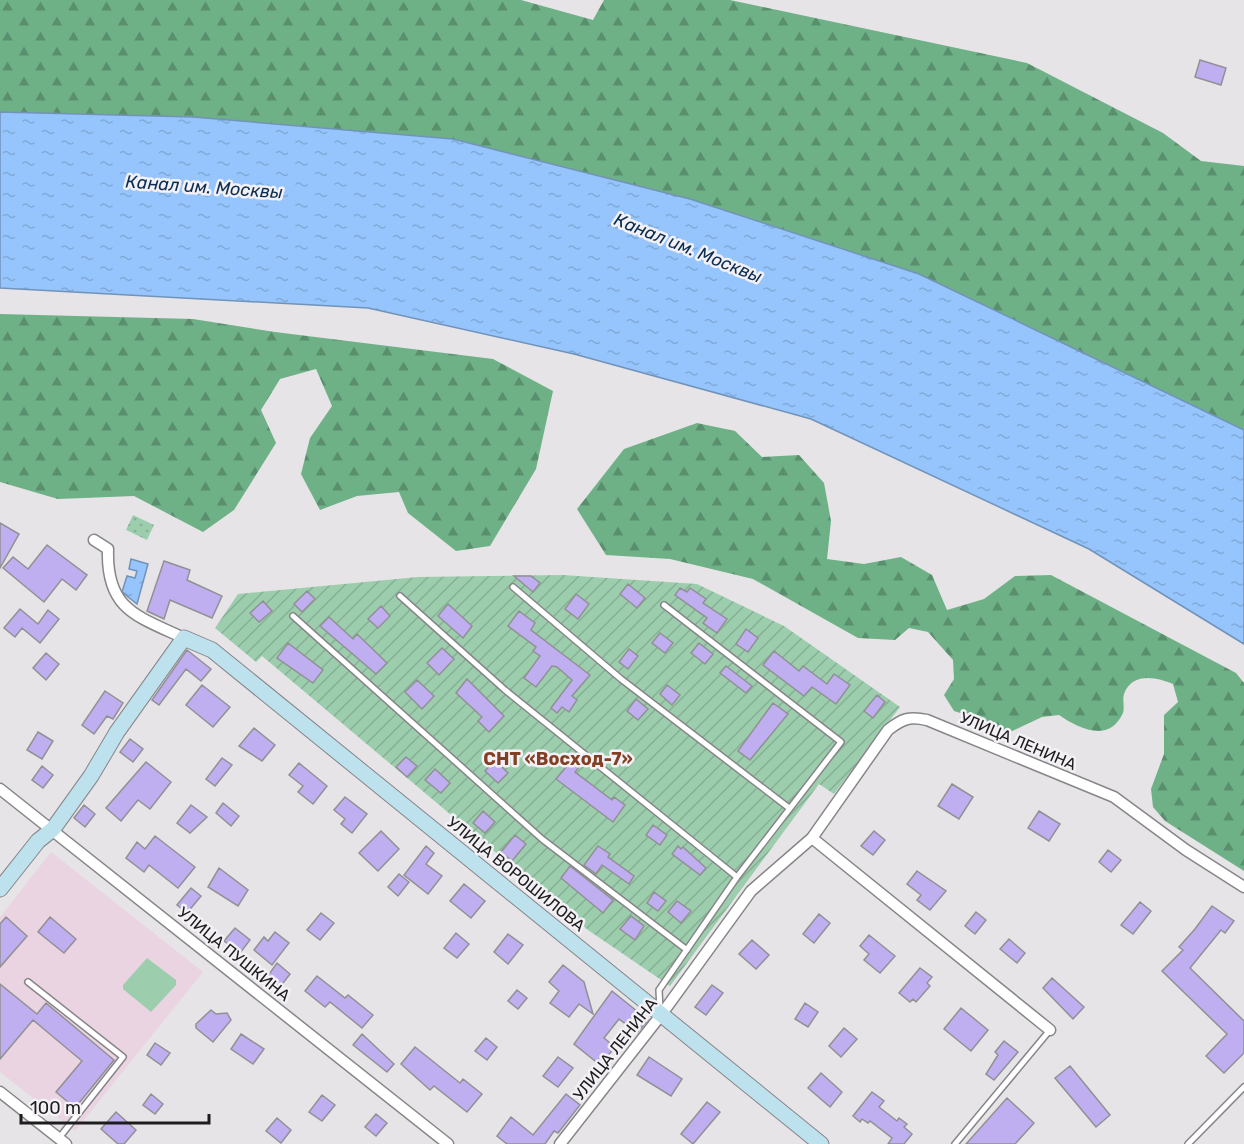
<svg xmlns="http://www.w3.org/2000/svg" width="1244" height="1144" viewBox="0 0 1244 1144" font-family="Rubik,sans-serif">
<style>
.education{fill:#ead4e1}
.grass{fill:url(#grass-dots)}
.forest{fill:url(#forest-firs)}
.garden{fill:url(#garden-furrows)}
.pitch{fill:#9ccead}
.water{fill:url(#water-ripples);stroke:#7193b9;stroke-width:1.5}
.building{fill:#bfaff1;stroke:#919094;stroke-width:1.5}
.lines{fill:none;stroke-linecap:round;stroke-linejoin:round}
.lane-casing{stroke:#878588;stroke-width:8}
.street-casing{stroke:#878588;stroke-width:13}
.secondary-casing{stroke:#878588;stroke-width:17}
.lane{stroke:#fff;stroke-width:5}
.street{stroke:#fff;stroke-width:10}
.secondary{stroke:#bde1ed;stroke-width:15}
.labels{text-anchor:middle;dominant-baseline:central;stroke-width:5;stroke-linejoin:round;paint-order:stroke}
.street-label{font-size:16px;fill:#1e1d1e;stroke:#f3f1f5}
.water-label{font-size:18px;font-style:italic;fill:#0d2e51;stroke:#f3f1f5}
.neighbourhood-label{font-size:18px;font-weight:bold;fill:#823f24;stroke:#f3f1f5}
</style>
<defs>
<pattern id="grass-dots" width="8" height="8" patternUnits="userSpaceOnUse" patternTransform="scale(1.5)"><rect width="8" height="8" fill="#9ccead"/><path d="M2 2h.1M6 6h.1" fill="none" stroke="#86b094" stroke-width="1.8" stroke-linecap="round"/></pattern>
<pattern id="forest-firs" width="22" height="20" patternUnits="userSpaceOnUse" patternTransform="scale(1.5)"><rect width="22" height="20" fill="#6eb187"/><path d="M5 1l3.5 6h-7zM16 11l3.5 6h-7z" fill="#5a8f6e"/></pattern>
<pattern id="garden-furrows" width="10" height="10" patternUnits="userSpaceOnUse" patternTransform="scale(1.5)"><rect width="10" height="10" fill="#9ccead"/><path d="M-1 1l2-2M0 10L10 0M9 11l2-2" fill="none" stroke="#86b094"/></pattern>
<pattern id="water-ripples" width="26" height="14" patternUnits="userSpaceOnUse" patternTransform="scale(1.5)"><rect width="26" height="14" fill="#95c5fc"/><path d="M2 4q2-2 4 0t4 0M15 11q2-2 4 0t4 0" fill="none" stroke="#80a9d8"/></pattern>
</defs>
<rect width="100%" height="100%" fill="#e6e4e7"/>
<path class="education" d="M51 852 203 972 75 1131 0 1072V917Z"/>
<path class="grass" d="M133 515 154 525 147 540 126 530Z"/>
<path class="forest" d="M0 0H521L593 20 604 0H730L1027 63 1163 133 1201 161 1244 166V430L919 274 690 199 453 139 193 117 0 112Z
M0 314 193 319 275 332 493 359 553 391 536 469 490 546 456 551 408 513 399 492 357 496 320 510 301 474 310 438 332 406 316 369 280 379 261 410 276 443 234 510 203 532 134 496 58 499 0 482Z
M697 423 735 431 762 457 799 455 824 483 831 521 827 559 864 564 901 557 932 575 947 610 984 599 1015 576 1051 575 1236 673 1244 683V871L1165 821 1153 807 1151 789 1164 754V715L1178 702 1173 684C1156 677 1132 672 1124 694 1122 700 1125 707 1123 713 1109 744 1078 728 1059 715L1042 717 1008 733 989 722 954 711 944 695 954 679 953 660 928 632 909 628 895 640 858 638 753 579 670 559 606 555 577 509 624 449Z"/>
<path class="garden" d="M563 575 697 584 784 626 900 707 834 794 819 784 670 986 588 930 262 656 256 662 215 628 238 594 418 577Z"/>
<path class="pitch" d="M147 958 176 980V985L151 1012 123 989V985Z"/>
<path class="water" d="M0 112 193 117 453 139 690 199 919 274 1244 430V644L1089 549 811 419 574 354 368 308 0 288Z
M131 559 148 564 137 604 122 592 127 576 135 578 137 571 129 569Z"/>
<path class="building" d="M1200 60 1226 68 1221 85 1195 77Z
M0 523 19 534 0 568Z
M47 545 87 575 76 590 62 579 44 602 3 568 13 557 28 569Z
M164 561 190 570 187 580 222 596 212 618 170 600 164 619 147 611Z
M514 576H531L540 583 533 592Z
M628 584 645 598 637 608 620 594Z
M680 588 687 592 690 588 706 599 703 603 727 619 717 633 703 623 707 618 675 595Z
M307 591 315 599 302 612 294 604Z
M576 594 589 604 578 619 565 609Z
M263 601 272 611 259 622 250 613Z
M448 604 472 626 463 638 438 616Z
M381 606 390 616 378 628 368 619Z
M20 609 38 624 48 610 59 619 40 643 22 628 15 637 4 628Z
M519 611 535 623 531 630 590 675 572 696 577 700 569 712 562 707 557 713 551 708 572 680 557 667 552 666 536 687 524 678 540 656 533 651 536 647 508 626Z
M329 617 353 639 357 634 387 663 376 674 320 626Z
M746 629 758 638 748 652 736 644Z
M660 633 673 643 665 653 652 643Z
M288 643 323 670 313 683 277 658Z
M699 643 713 654 705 664 691 653Z
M442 648 454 659 439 675 427 663Z
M629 649 638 656 628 669 619 662Z
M187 650 211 669 201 681 186 669 159 705 152 700Z
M774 651 799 671 803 666 827 684 834 674 850 685 836 704 812 687 804 696 763 665Z
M46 653 59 664 46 680 33 668Z
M726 666 752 686 746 693 720 673Z
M467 679 504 716 489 732 478 721 482 717 456 693Z
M417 680 434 696 422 709 405 692Z
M202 685 230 707 213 727 186 705Z
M667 685 680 695 672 705 660 694Z
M105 691 123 703 113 719 107 716 94 734 82 725Z
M877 695 885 702 873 718 864 711Z
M636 699 648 709 638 720 627 711Z
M773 703 788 714 750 760 738 751Z
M254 728 275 745 262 761 239 746Z
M38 732 53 741 42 759 27 750Z
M130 739 143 749 133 762 120 752Z
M406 757 417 766 407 777 396 767Z
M222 758 232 765 215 786 206 779Z
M495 760 508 773 498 783 485 771Z
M571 761 579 767 575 772 612 800 614 797 625 805 613 822 556 779Z
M146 762 171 782 150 809 138 800 121 821 106 808Z
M299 763 327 786 313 804 298 792 303 786 289 775Z
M42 766 53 775 43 788 32 780Z
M435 769 450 783 441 793 425 780Z
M952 784 973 797 959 819 938 806Z
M345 797 367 814 352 833 341 824 345 819 334 810Z
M223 803 239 816 231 826 216 813Z
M84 805 95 814 85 827 74 818Z
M191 805 207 817 190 833 177 823Z
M483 811 495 822 485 833 473 823Z
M1039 811 1060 824 1049 841 1028 828Z
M653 825 667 835 660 845 646 835Z
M381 831 399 849 378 871 359 853Z
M874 831 885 840 873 855 861 846Z
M515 835 526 844 512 861 501 852Z
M155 836 195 867 178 888 149 865 144 872 126 858 137 842 145 849Z
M426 846 434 853 426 864 442 876 428 894 404 875Z
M598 846 610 854 608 857 634 876 629 884 602 865 596 874 584 865Z
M678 846 681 849 683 847 706 868 700 875 672 854Z
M1108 850 1121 860 1111 872 1099 862Z
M570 866 613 900 603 913 561 878Z
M219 868 248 890 238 906 208 887Z
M917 871 946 891 930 910 917 900 921 895 907 884Z
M399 874 409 882 398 896 388 887Z
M464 884 485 901 471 918 450 901Z
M191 888 201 896 187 913 177 905Z
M654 892 666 901 658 911 647 903Z
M677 901 691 911 681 923 668 912Z
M1140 902 1151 911 1133 934 1121 925Z
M1212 906 1234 921 1225 933 1221 930 1190 968 1244 1021V1053L1224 1073 1206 1056 1227 1034 1162 971 1183 950 1179 947 1195 929Z
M976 912 986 920 975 934 965 926Z
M321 913 334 923 320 940 307 930Z
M819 914 830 923 814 943 803 934Z
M631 916 644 926 635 940 620 929Z
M6 917 27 936 0 967V924Z
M50 917 76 939 64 953 38 932Z
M235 928 250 940 240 953 224 941Z
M275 932 289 943 272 965 254 950 264 937 268 941Z
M456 933 469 944 457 958 444 948Z
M508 934 523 945 508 964 494 952Z
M869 935 895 956 880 973 864 960 869 954 860 946Z
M1009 939 1025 953 1017 963 1000 949Z
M752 940 769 955 756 969 739 954Z
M277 963 290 974 280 987 267 977Z
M563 965 584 982 593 1014 579 1004 569 1017 550 1003 559 991 549 982Z
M920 968 932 977 927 983 930 986 916 1002 913 999 910 1002 899 993Z
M317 976 345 998 348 995 373 1015 362 1028 330 1002 325 1007 305 991Z
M1052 978 1084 1007 1073 1019 1043 988Z
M0 984 37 1014 46 1003 114 1060 75 1108 56 1092 82 1061 33 1020 0 1059Z
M712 985 723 993 706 1015 695 1007Z
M517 990 527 998 518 1009 508 1001Z
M612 991 648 1020 637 1033 619 1019 604 1038 615 1047 600 1065 574 1044Z
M805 1003 818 1012 808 1027 795 1019Z
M961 1008 988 1030 971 1051 944 1029Z
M211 1010 216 1014 227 1013 231 1020 213 1042 196 1028V1024Z
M844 1028 857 1039 841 1057 829 1046Z
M241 1034 264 1049 253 1064 231 1049Z
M362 1034 394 1064 387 1072 353 1045Z
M486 1038 497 1047 487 1060 475 1051Z
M1004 1041 1018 1052 994 1080 986 1074 998 1055 995 1052Z
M155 1043 170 1053 161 1065 147 1055Z
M415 1047 460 1083 463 1079 482 1094 467 1112 434 1086 430 1090 401 1064Z
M558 1057 573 1068 558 1087 543 1076Z
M649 1057 682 1079 671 1096 637 1075Z
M1070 1066 1110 1115 1096 1127 1055 1078Z
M821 1073 842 1092 830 1107 808 1088Z
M872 1092 884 1101 879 1107 897 1121 899 1118 907 1124 904 1127 912 1134 904 1144H888L892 1138 870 1121 868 1123 862 1119 860 1122 853 1116Z
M151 1094 163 1104 155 1114 143 1105Z
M566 1094 580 1105 558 1133 554 1131 545 1144H507L497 1136 511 1117 533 1135Z
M322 1095 335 1105 322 1121 309 1112Z
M1007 1098 1034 1123 1015 1144H966Z
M707 1102 720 1112 693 1144 681 1134Z
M116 1112 136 1130 124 1144H118L101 1129Z
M376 1114 387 1123 376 1136 365 1127Z
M277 1118 291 1130 281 1143 266 1131Z"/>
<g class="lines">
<defs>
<path id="lane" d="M513 587 621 679 789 808
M400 596 505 690 737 877
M293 616 542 839 687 950
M28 982 123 1057 59 1138
M660 1010 659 990 737 877 841 742 664 605
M955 1144 1050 1030
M1188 1144 1244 1087"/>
<path id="street" d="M94 540 108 549C106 609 136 616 184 638
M0 789 448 1144
M812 838 1050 1030
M0 1092 66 1144
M560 1144 661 1015 751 891 812 838 888 730C902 719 909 716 927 720L1114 797 1186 850 1244 887"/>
<path id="secondary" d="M0 889 38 841 53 829 91 776 117 732 184 638 212 650 821 1144"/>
</defs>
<use href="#lane" class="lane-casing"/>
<use href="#street" class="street-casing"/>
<use href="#secondary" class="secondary-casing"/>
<use href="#lane" class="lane"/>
<use href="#street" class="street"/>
<use href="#secondary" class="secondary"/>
</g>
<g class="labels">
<g class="street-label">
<text transform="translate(1018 741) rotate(23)">УЛИЦА ЛЕНИНА</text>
<text transform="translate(516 874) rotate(39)">УЛИЦА ВОРОШИЛОВА</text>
<text transform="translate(234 954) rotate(39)">УЛИЦА ПУШКИНА</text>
<text transform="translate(615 1049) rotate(-52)">УЛИЦА ЛЕНИНА</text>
</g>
<g class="water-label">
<text transform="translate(204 187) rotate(4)">Канал им. Москвы</text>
<text transform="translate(688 248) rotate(22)">Канал им. Москвы</text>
</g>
<g class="neighbourhood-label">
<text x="558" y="759">СНТ «Восход-7»</text>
</g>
</g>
<path d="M21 1114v9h188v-9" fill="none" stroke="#1e1d1e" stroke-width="3"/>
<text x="30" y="1114" font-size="18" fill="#1e1d1e" stroke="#f3f1f5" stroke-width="4.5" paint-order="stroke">100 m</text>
</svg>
